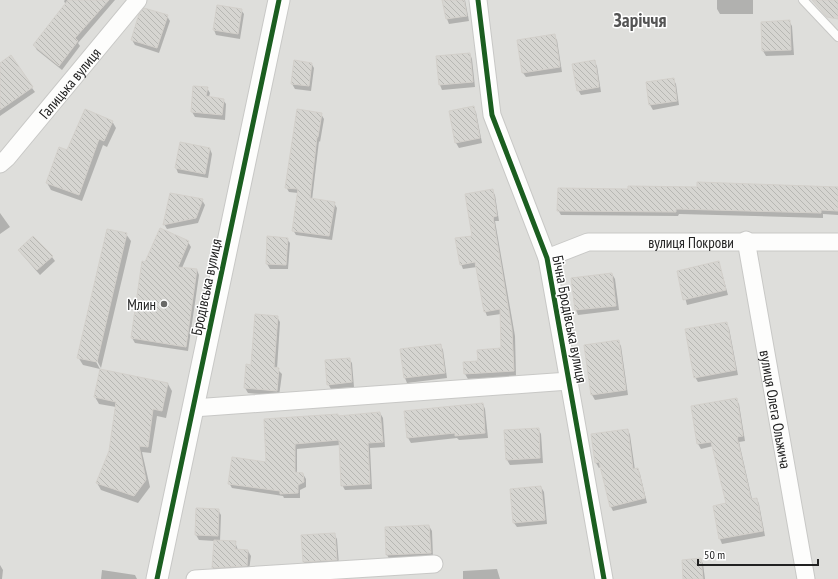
<svg xmlns="http://www.w3.org/2000/svg" width="838" height="579" viewBox="0 0 838 579" font-family="'PT Sans Narrow',sans-serif">
<style>
.residential{fill:#dededb}
.shadow{fill:#0003}
.building{fill:url(#building-back-hatch);stroke:#d3d0cb}
.lines{fill:none;stroke-linecap:round;stroke-linejoin:round}
.service-casing{stroke:#c8c8c6;stroke-width:10}
.minor-casing{stroke:#c8c8c6;stroke-width:19}
.tertiary-casing{stroke:#c8c8c6;stroke-width:23}
.service{stroke:#fdfdfc;stroke-width:8}
.minor{stroke:#fdfdfc;stroke-width:17}
.tertiary{stroke:#fdfdfc;stroke-width:21}
.cycleway-casing{stroke:#fff;stroke-width:8}
.cycleway{stroke:#1b5e20;stroke-width:5}
.poi-dot{fill:#696967;stroke:#fff;stroke-width:1.5}
.labels{text-anchor:middle;dominant-baseline:central;stroke-width:3;stroke-linejoin:round;paint-order:stroke}
.street-label{font-size:15px;fill:#212121;stroke:#fff}
.poi-label{font-size:15px;fill:#212121;stroke:#fff;text-anchor:end}
.district-label{font-size:19px;font-weight:bold;fill:#545454;stroke:#fff}
</style>
<defs>
<pattern id="building-back-hatch" width="6" height="6" patternUnits="userSpaceOnUse"><rect width="6" height="6" fill="#d6d5d1"/><path d="M-1 5l2 2M0 0l6 6M5-1l2 2" fill="none" stroke="#b7b7b3"/></pattern>
</defs>
<rect width="100%" height="100%" fill="#efefea"/>
<path class="residential" d="M0 0H838V579H0Z"/>
<path class="shadow" d="M65 0H115L78 43 80 46 62 70 37 50 34 45 66 5 64 1Z
M443 0H465L469 21 449 24 447 19Z
M717 0H753V14H720L717 9Z
M217 6 241 10 244 14 240 39 216 35 214 30Z
M167 16 170 21 159 53 135 45 132 40Z
M789 21 792 26 794 55 766 56 763 51 762 23Z
M554 36 557 40 562 72 526 77 523 73Z
M470 54 472 59 475 87 442 90 440 85Z
M594 61 597 66 601 92 581 95 578 90Z
M311 63 314 68 311 91 295 89 292 84Z
M0 64 32 88 35 92 0 116Z
M673 79 676 84 679 105 653 110 650 105Z
M207 88 210 93 209 97 223 100 226 104 225 120 195 117 192 112Z
M473 107 476 112 482 143 459 148 456 143 450 112Z
M321 114 324 119 320 142 319 141 312 200 334 203 337 208 332 240 296 235 293 230 298 193 289 192 286 187Z
M112 121 116 128 107 147 103 145 82 201 51 190 47 183 68 151Z
M210 149 212 154 208 178 178 173 176 168Z
M838 188V215L823 214V218L679 214 678 216 561 215 558 210 628 190Z
M492 190 495 195 499 221H495L515 336 516 376 468 379 465 374 464 363 479 362 502 349 501 314 487 316 485 311 477 267 463 269 461 264Z
M202 200 205 205 198 223 167 229 164 224Z
M0 213 10 227 0 234Z
M126 234 131 241 101 368 95 357 94 358 100 369 83 365 78 357Z
M287 239 290 243 288 269H270L267 264Z
M188 242 191 247 182 268 197 270 199 275 188 351 135 343 132 338 143 262 146 263Z
M19 251 52 257 55 261 40 275Z
M719 262 728 295 687 305 678 271Z
M612 274 615 279 619 310 578 315 576 310 572 278Z
M277 317 280 322 277 369 282 374 279 396 248 393 245 388 252 366Z
M726 323 729 328 738 375 698 382 695 377Z
M618 341 621 346 628 395 595 400 592 395 585 346Z
M441 346 443 350 447 378 407 383 405 378Z
M349 359 352 363 354 387 331 389 328 384Z
M168 384 172 391 166 418 157 416 151 453 142 452 150 487 138 503 101 490 97 483 110 451 116 407 99 404 95 397Z
M736 399 739 404 745 441 739 442 752 499H757L759 504 765 536 722 544 720 539 727 504 713 446 701 449 698 444Z
M483 404 485 409 488 438 459 440 457 438 411 443 408 438 405 412Z
M380 413 383 418 385 447 370 448 372 489 345 490 342 485 340 445 297 449V473L303 474 306 479V487L300 490V498H284L283 496 232 488 229 483 267 463 337 415 339 417Z
M538 429 541 434 543 463 510 465 507 460Z
M628 430 630 435 635 470 638 469 640 474 647 503 613 511 611 507 601 467 599 468 596 463Z
M541 487 544 492 547 524 517 527 514 523Z
M197 509 218 510 221 515 220 541 235 542 238 550 248 551 251 556 249 570 215 572 213 568 215 541 199 540 196 535Z
M429 526 432 531 433 557 390 560 387 555Z
M334 534 337 539 339 565 306 567 304 562Z
M701 559 703 564 705 579H684Z
M0 565 3 570 2 579H0Z
M497 569 500 579H463V571Z
M102 570 135 575 137 579H101Z"/>
<path class="building" d="M68 0H109L75 38 78 41 59 66 33 45Z
M442 0H464L467 16 446 19Z
M812 0H838V19L827 17Z
M217 5 242 9 238 34 213 30Z
M144 8 168 15 157 48 131 40 139 14Z
M790 20 791 50 762 51 761 22Z
M555 34 560 67 522 73 517 40Z
M470 53 473 82 439 85 436 56Z
M11 55 33 87 0 110V63Z
M294 60 312 63 309 86 291 84Z
M595 60 599 87 577 91 572 64Z
M674 78 677 101 649 105 646 82Z
M193 86 208 87 206 96 224 99 222 115 191 112Z
M474 106 480 138 455 143 449 111Z
M85 109 113 121 104 141 99 139 79 195 46 183 59 147 67 150Z
M297 109 322 113 318 137H317L310 198 335 202 329 236 292 231 298 189 285 188Z
M180 142 210 148 205 174 175 168Z
M697 182 838 187V211L821 210V213L676 209V212L557 211 558 188 628 189V186L697 187Z
M493 189 497 216 493 217 512 330 514 371 464 374 463 362 478 361 477 350 501 348 500 309 484 312 475 262 460 265 455 238 472 236 465 194Z
M170 193 203 199 196 218 163 225Z
M160 228 189 241 178 267 197 269 186 347 131 338 142 261 145 262Z
M107 229 127 233 97 362 77 358Z
M33 236 53 256 37 270 18 250Z
M267 236 288 238 286 265 266 264Z
M719 261 726 290 683 300 677 271Z
M612 273 616 306 575 310 571 278Z
M255 314 278 316 274 367 279 368 277 391 244 388 246 364 251 365Z
M727 322 736 370 694 378 685 329Z
M619 340 626 390 591 395 584 345Z
M441 344 445 373 404 378 400 349Z
M350 358 352 382 327 385 325 360Z
M100 369 168 383 162 411 153 409 148 447 139 446 146 480 134 496 96 483 109 451 116 402 94 397Z
M737 398 743 436 737 437 751 499 757 498 763 531 719 539 713 506 726 503 711 442 697 444 691 406Z
M483 403 485 433 455 436V433L407 438 404 411Z
M380 412 383 442 368 443 370 484 341 486 339 440 295 444V472L303 473 304 482 298 485V493L280 494V491L228 484 232 457 266 462 264 419 338 414V416Z
M539 428 540 458 506 460 504 430Z
M628 429 633 469 638 468 645 498 610 507 599 462 595 463 591 434Z
M541 486 545 520 513 523 510 489Z
M196 508 219 509 218 536 195 535Z
M429 525 431 553 386 555 385 527Z
M335 533 337 560 303 562 301 535Z
M214 540 236 541 235 549 248 550 247 566 212 568Z
M701 558 703 579H683L682 560Z"/>
<g class="lines">
<defs>
<path id="service" d="M803 0 838 37"/>
<g id="minor">
<path d="M478 0 492 115 547 258 604 579"/>
<path id="s1" d="M0 164 7 158 138 0"/>
<path id="s2" d="M746 240 806 579"/>
<path id="s3" d="M547 258 588 242H838"/>
<path d="M193 408 569 381"/>
<path d="M195 579 434 564"/>
</g>
<path id="tertiary" d="M157 579 279 0"/>
</defs>
<use href="#service" class="service-casing"/>
<use href="#minor" class="minor-casing"/>
<use href="#tertiary" class="tertiary-casing"/>
<use href="#service" class="service"/>
<use href="#minor" class="minor"/>
<use href="#tertiary" class="tertiary"/>
<defs>
<path id="cycleway" d="M478 0 492 115 547 258 604 579
M157 579 279 0"/>
</defs>
<use href="#cycleway" class="cycleway-casing"/>
<use href="#cycleway" class="cycleway"/>
</g>
<circle class="poi-dot" cx="164" cy="304" r="4"/>
<g class="labels">
<g class="street-label">
<text stroke="none"><textPath href="#s1" startOffset="107">Галицька вулиця</textPath></text>
<text stroke="none"><textPath href="#s3" startOffset="147">вулиця Покрови</textPath></text>
<text transform="translate(206 287) rotate(-78)">Бродівська вулиця</text>
<text transform="translate(570 319) rotate(79)">Бічна Бродівська вулиця</text>
<text stroke="none"><textPath href="#s2" startOffset="172">вулиця Олега Ольжича</textPath></text>
</g>
<g class="poi-label">
<text x="156" y="304">Млин</text>
</g>
<g class="district-label">
<text x="640" y="20">Заріччя</text>
</g>
</g>
<path d="M698 559v6h120v-6" fill="none" stroke="#212121" stroke-width="2"/>
<text x="704" y="559" font-size="12" fill="#212121" stroke="#ffffff" stroke-width="3" paint-order="stroke">50 m</text>
</svg>
